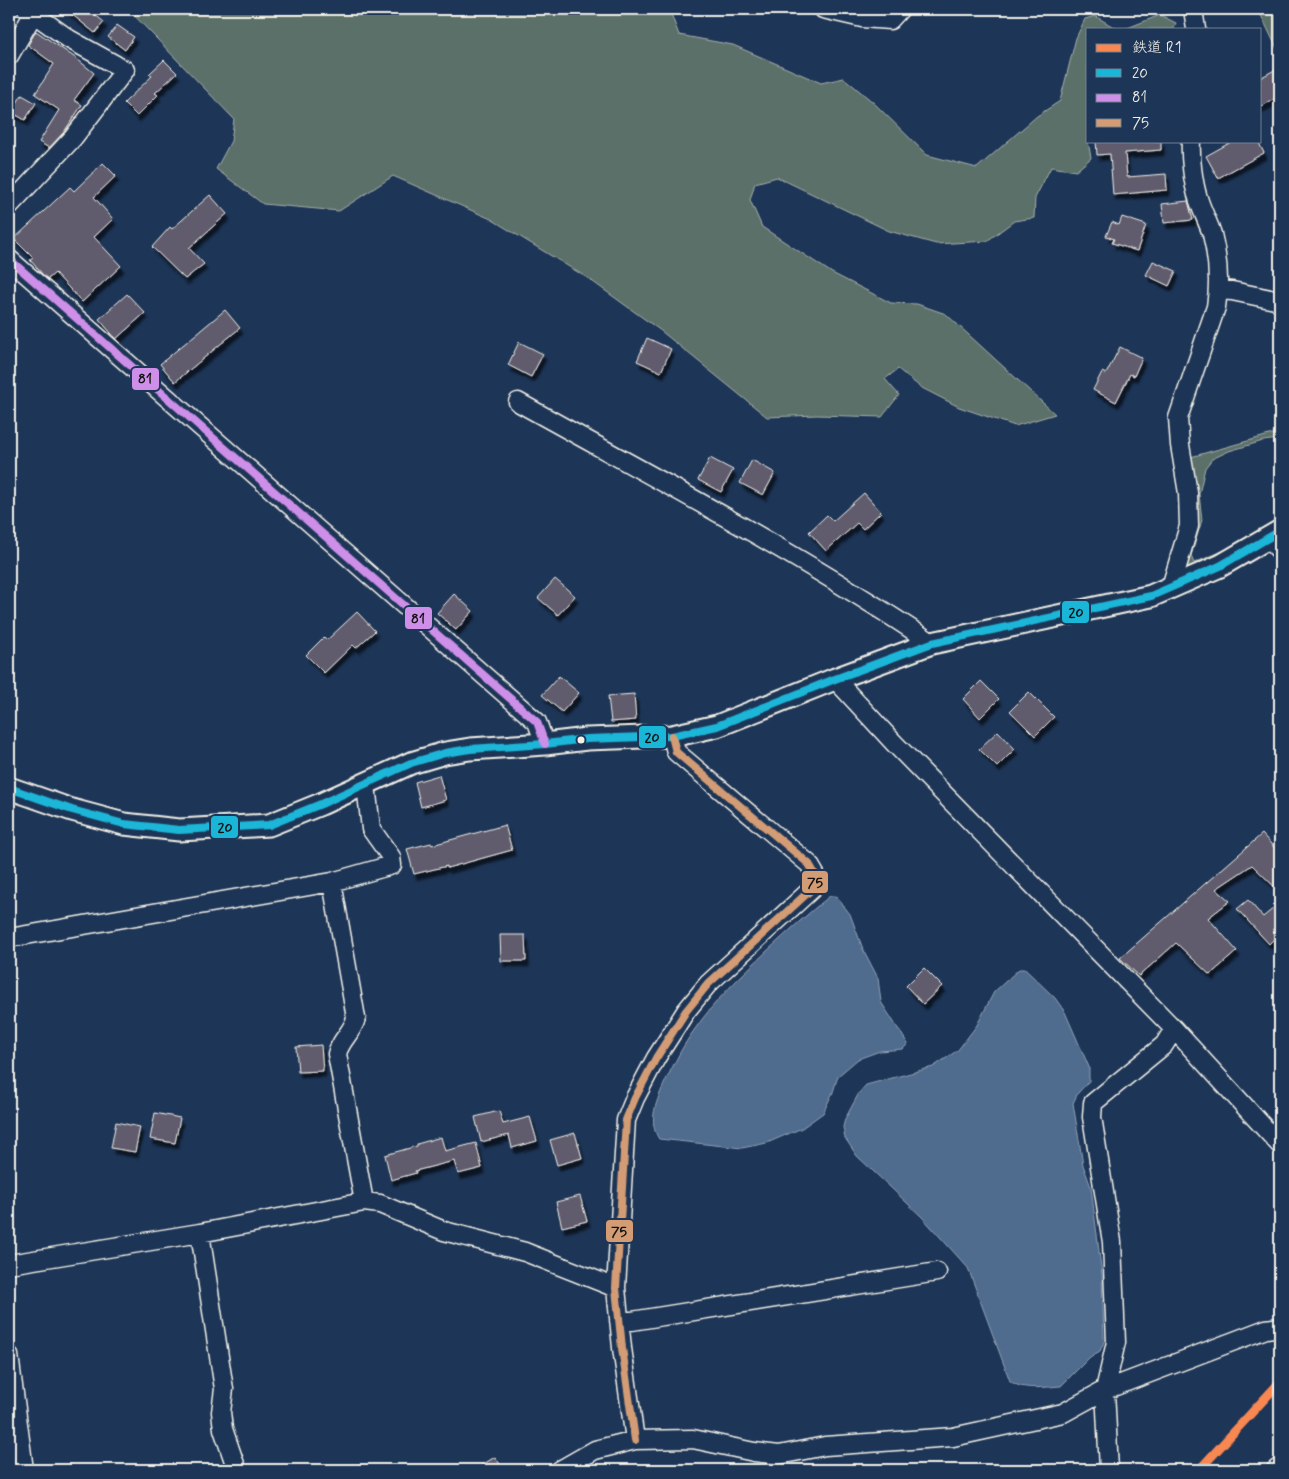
<svg xmlns="http://www.w3.org/2000/svg" width="1289" height="1479" viewBox="0 0 1289 1479" font-family="Mynerve,'Klee One',sans-serif">
<style>
.green{fill:#5b6f6b;stroke:#a8b0aa}
.water{fill:#4f6c8f;stroke:#91a1b3}
.building{fill:#605c6e;stroke:#f4f1e8;filter:url(#shadow)}
.lines{fill:none;stroke-linecap:round;stroke-linejoin:round}
.minor-casing{stroke:#f4f1e8;stroke-width:21}
.tertiary-casing{stroke:#f4f1e8;stroke-width:25}
.minor{stroke:#1d3557;stroke-width:18}
.tertiary{stroke:#1d3557;stroke-width:21}
.bus-1-casing{stroke:#1d3557;stroke-width:11}
.bus-2-casing{stroke:#1d3557;stroke-width:11}
.bus-3-casing{stroke:#1d3557;stroke-width:11}
.bus-1{stroke:#1ab6d8;stroke-width:8}
.bus-2{stroke:#ce8fe9;stroke-width:8}
.bus-3{stroke:#d39c74;stroke-width:8}
.rail-1-casing{stroke:#1d3557;stroke-width:12}
.rail-1{stroke:#f88751;stroke-width:9}
.bus-dot{fill:#f4f1e8;stroke:#1d3557;stroke-width:2}
.line-badge{stroke:#1d3557;stroke-width:2}
.pale-badge-label{font-size:14px;text-anchor:middle;font-weight:bold;fill:#111}
</style>
<defs>
<filter id="shadow"><feDropShadow dx="3" dy="5.5" stdDeviation="1" flood-color="#0009"/></filter>
</defs>
<rect width="100%" height="100%" fill="#1d3557"/>
<filter id="ink" filterUnits="userSpaceOnUse"><feTurbulence type="fractalNoise" baseFrequency=".02" numOctaves="2"/><feDisplacementMap in="SourceGraphic" scale="10" xChannelSelector="R" yChannelSelector="G"/><feConvolveMatrix kernelMatrix="1 2 1 2 8 2 1 2 1" color-interpolation-filters="sRGB"/></filter>
<g filter="url(#ink)">
<path class="green" d="M128 9H672L671 14 679 35 733 45 821 83 844 78 874 103 927 155 977 168 1037 116 1060 101 1076 38 1085 19 1095 16 1117 29H1088V141L1091 158 1076 171 1051 167 1035 198 1034 218 1014 221 987 241 936 244 889 231 777 177 755 183 750 200 762 227 832 273 891 303 917 304 946 314 1055 414 1015 426 959 407 920 387 898 369 885 379 899 395 882 417 817 415 767 417 661 331 589 279 491 219 393 176 339 211 263 204 216 169 231 141 234 119Z
M1258 9H1280V55Z
M1160 15 1176 23 1174 29H1125Z
M1280 432V439L1263 441 1229 451 1212 459 1205 468 1199 494 1202 520 1191 556 1194 563 1225 550 1280 520V522C1252 540 1220 556 1188 568L1184 566 1187 458Z"/>
<path class="water" d="M830 896H836L850 914 863 949 878 978 881 1002 908 1044 903 1049 880 1051 858 1059 838 1076 833 1092 823 1113 802 1128 767 1143 742 1148 659 1139C647 1121 657 1100 665 1082 674 1064 683 1045 695 1029 715 1000 741 976 767 951 788 932 808 913 830 896Z
M1019 969H1025L1055 998 1065 1012 1089 1067V1081L1078 1093 1073 1103 1083 1165 1091 1187 1102 1275 1104 1342 1100 1351 1090 1357 1061 1386C1046 1387 1022 1391 1010 1381L968 1268 922 1217 857 1156 845 1138 843 1127 845 1119 859 1093 866 1085 933 1067 958 1050 977 1025 994 992Z"/>
<path class="building" d="M65 9H88L104 22 95 33Z
M117 25 134 37 125 50 108 37Z
M36 31 77 59 94 73 74 100 82 105 64 132 49 148 39 142 59 110 35 94 54 64 28 45Z
M164 60 177 73 155 93 158 95 137 116 124 103 152 76 149 74Z
M1280 67V96L1260 107V78Z
M22 95 36 103 25 120 11 112Z
M1096 141H1161V150L1125 153 1127 177 1166 174 1167 190 1113 195 1110 154 1097 155Z
M1233 141H1258L1264 153 1218 178 1206 156Z
M103 163 116 176 94 197 113 219 94 237 121 266 82 302 55 273 48 279 44 276 30 260 33 258 14 239 70 187 74 191Z
M210 195 227 214 189 248 204 264 185 279 152 247 170 227 172 229Z
M1188 201 1193 220 1164 223 1162 204Z
M1122 217 1146 225 1137 251 1112 243 1114 239 1106 236 1112 222 1119 225Z
M1153 261 1176 271 1169 286 1146 275Z
M127 294 145 313 116 339 99 319Z
M225 310 240 328 175 382 160 364Z
M647 338 671 349 661 372 637 361Z
M519 342 543 354 531 377 508 365Z
M1120 347 1142 358 1134 376 1130 374 1116 402 1093 390 1102 372 1106 374Z
M710 458 733 470 721 492 698 480Z
M752 460 775 473 763 495 740 483Z
M864 493 881 512 863 529 857 523 826 551 809 532 827 515 833 521Z
M555 579 575 596 558 615 538 598Z
M454 594 473 611 456 630 437 613Z
M357 612 375 631 356 648 353 645 324 673 306 655 324 637 327 640Z
M559 676 579 693 562 712 542 695Z
M981 681 999 699 980 718 963 699Z
M1029 692 1054 717 1035 736 1010 711Z
M634 694 636 720 611 722 608 696Z
M998 731 1015 749 997 767 979 749Z
M439 775 446 800 421 807 415 782Z
M505 825 512 850 447 868V866L414 874 407 849 431 843 432 845Z
M1262 834 1280 854V892L1252 865 1216 889 1230 901 1208 918 1237 951 1210 975 1176 943 1139 976 1120 958Z
M1248 900 1263 917 1280 903V933L1269 944 1237 909Z
M500 935H525L526 961H501Z
M924 968 942 986 923 1004 906 986Z
M321 1045 323 1071 298 1072 296 1047Z
M499 1111 503 1124 530 1117 537 1141 512 1148 509 1135 481 1142 475 1117Z
M155 1113 180 1118 175 1143 150 1139Z
M116 1122 140 1127 135 1152 111 1148Z
M575 1133 582 1158 557 1165 550 1140Z
M441 1137 445 1151 476 1143 482 1168 458 1174 454 1161 415 1171 416 1173 391 1180 385 1155 417 1146V1144Z
M580 1196 587 1221 562 1227 556 1202Z
M495 1457 504 1470H474Z"/>
<g class="lines">
<defs>
<path id="minor" d="M823 9 862 18 890 20 900 9
M1193 9 1196 29
M9 56 34 13
M9 206 73 138 125 70 69 39 27 9
M9 259 537 722 545 744
M1219 290 1232 291 1280 301
M518 402C658 480 800 554 932 643
M1269 539 1280 551
M1171 587 1189 526 1188 493 1180 445 1178 418 1216 307C1220 282 1218 258 1212 234 1208 222 1202 211 1198 198 1193 183 1190 157 1191 141
M835 679 894 743 1174 1029 1280 1145
M332 882 356 1018C353 1032 340 1040 337 1054L364 1202
M9 938 332 882 392 865 391 857 371 829 366 785
M200 1233 224 1389 221 1412 223 1429 237 1470
M9 1264 200 1233 364 1202 380 1204 444 1231 525 1252 616 1288
M619 1321H632L937 1272
M9 1355 24 1470
M635 1440 622 1348 616 1288 626 1120 635 1098 656 1058 686 1011 708 984 814 887 816 876 809 864 676 752 672 736
M560 1470 595 1450 635 1440 693 1439 754 1452 779 1455 825 1446 953 1437 1063 1413 1105 1390 1266 1329 1280 1327
M1109 1470 1105 1390 1116 1342 1112 1242 1092 1117 1093 1103 1164 1045 1174 1029
M1276 1470 1280 1467"/>
<path id="tertiary" d="M9 788 72 810 124 824 179 830 269 825 321 804 411 763 445 753 470 749 545 744 587 739 672 736 717 726 835 679 932 643 1151 596 1220 566 1280 531"/>
</defs>
<use href="#minor" class="minor-casing"/>
<use href="#tertiary" class="tertiary-casing"/>
<use href="#minor" class="minor"/>
<use href="#tertiary" class="tertiary"/>
<defs>
<path id="bus-1" d="M9 788 72 810 124 824 179 830 269 825 321 804 411 763 445 753 470 749 545 744 587 739 672 736 717 726 835 679 932 643 1151 596 1220 566 1280 531"/>
<path id="bus-2" d="M9 259 537 722 545 744"/>
<path id="bus-3" d="M635 1440 622 1348 616 1288 626 1120 635 1098 656 1058 686 1011 708 984 814 887 816 876 809 864 676 752 672 736"/>
</defs>
<use href="#bus-1" class="bus-1-casing"/>
<use href="#bus-2" class="bus-2-casing"/>
<use href="#bus-3" class="bus-3-casing"/>
<use href="#bus-1" class="bus-1"/>
<use href="#bus-2" class="bus-2"/>
<use href="#bus-3" class="bus-3"/>
<defs>
<path id="rail-1" d="M1199 1470 1280 1382"/>
</defs>
<use href="#rail-1" class="rail-1-casing"/>
<use href="#rail-1" class="rail-1"/>
</g>
</g>
<circle class="bus-dot" cx="581" cy="740" r="4.5"/>
<g class="line-badge">
<rect x="131" y="367" width="29" height="24" rx="5" fill="#ce8fe9"/>
<rect x="1061" y="600" width="29" height="24" rx="5" fill="#1ab6d8"/>
<rect x="404" y="606" width="29" height="24" rx="5" fill="#ce8fe9"/>
<rect x="638" y="725" width="29" height="24" rx="5" fill="#1ab6d8"/>
<rect x="210" y="815" width="29" height="24" rx="5" fill="#1ab6d8"/>
<rect x="801" y="870" width="28" height="24" rx="5" fill="#d39c74"/>
<rect x="605" y="1219" width="29" height="24" rx="5" fill="#d39c74"/>
</g>
<g class="pale-badge-label">
<text x="145" y="383">81</text>
<text x="1076" y="617">20</text>
<text x="418" y="623">81</text>
<text x="652" y="742">20</text>
<text x="225" y="832">20</text>
<text x="815" y="887">75</text>
<text x="619" y="1236">75</text>
</g>
<rect width="1289" height="1479" fill="none" stroke="#1d3557" stroke-width="30"/>
<rect x="15" y="15" width="1259" height="1449" fill="none" stroke="#f4f1e8" stroke-width="2" filter="url(#ink)"/>
<rect x="1086" y="28" width="175" height="115" fill="#1d3557" stroke="#738091"/>
<rect x="1096" y="44" width="25" height="8" fill="#f88751" stroke="#738091"/>
<text x="1132" y="52" font-size="15" fill="#f4f1e8">鉄道 R1</text>
<rect x="1096" y="69" width="25" height="8" fill="#1ab6d8" stroke="#738091"/>
<text x="1132" y="78" font-size="15" fill="#f4f1e8">20</text>
<rect x="1096" y="94" width="25" height="8" fill="#ce8fe9" stroke="#738091"/>
<text x="1132" y="102" font-size="15" fill="#f4f1e8">81</text>
<rect x="1096" y="119" width="25" height="8" fill="#d39c74" stroke="#738091"/>
<text x="1132" y="128" font-size="15" fill="#f4f1e8">75</text>
</svg>
